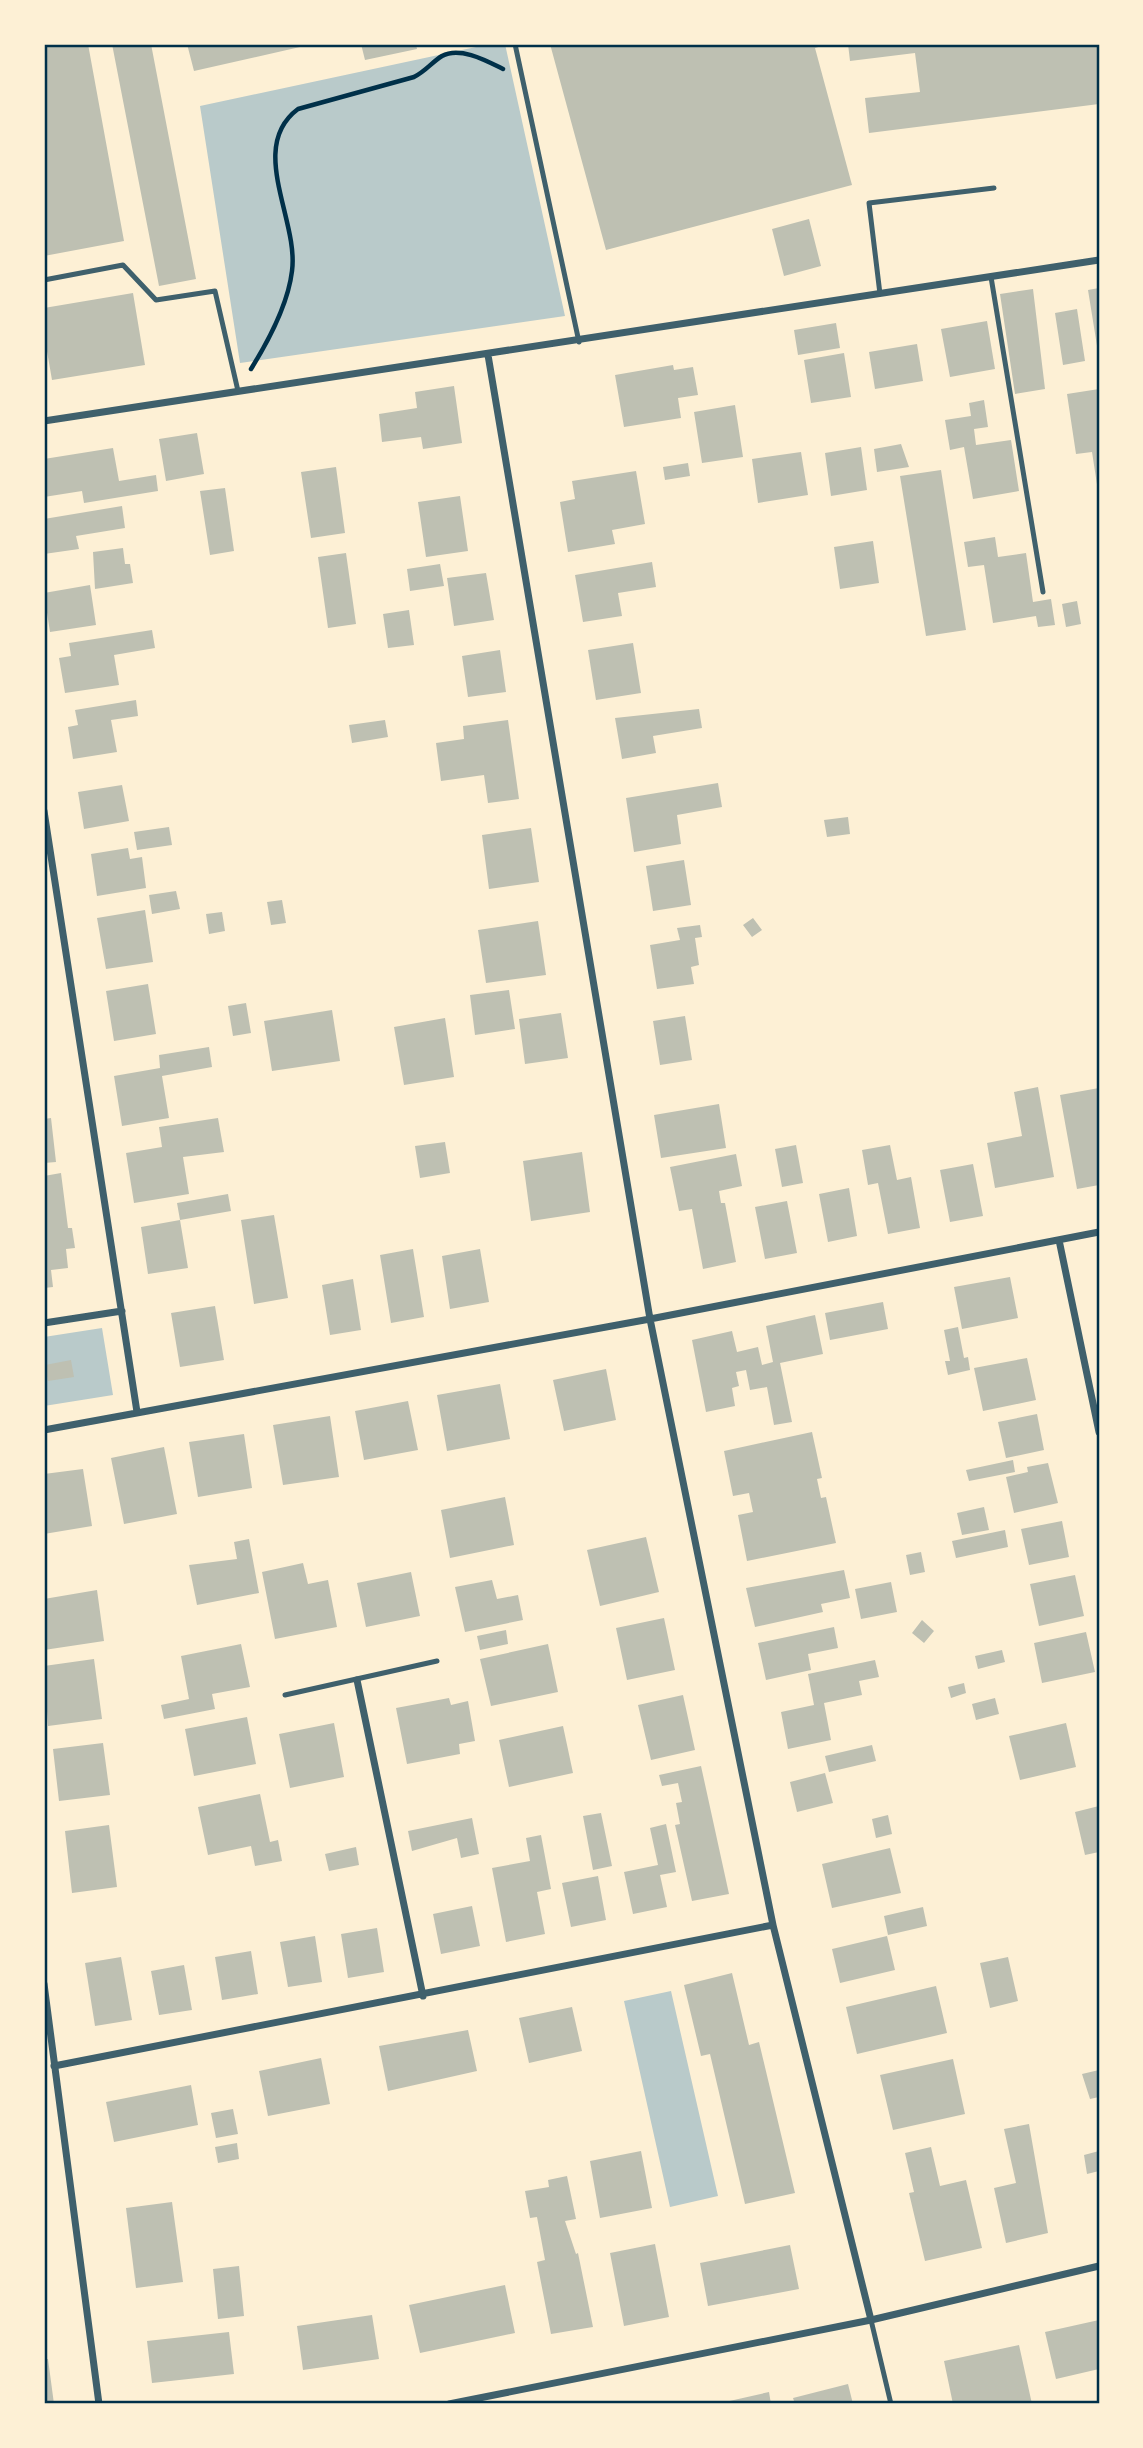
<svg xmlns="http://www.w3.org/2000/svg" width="1143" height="2448" viewBox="0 0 1143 2448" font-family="Ubuntu,sans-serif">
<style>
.green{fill:#b9caca}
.building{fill:#bec0b2}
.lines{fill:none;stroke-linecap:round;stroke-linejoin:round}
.path{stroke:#003049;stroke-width:4.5}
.service{stroke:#3f606c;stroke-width:5}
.minor{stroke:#3f606c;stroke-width:7}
.neatline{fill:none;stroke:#003049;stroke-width:2.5}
</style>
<rect width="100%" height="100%" fill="#fdf0d5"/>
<path class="green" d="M490 44H505L565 316 240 363 200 106Z
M102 1328 113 1395 44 1406V1337Z
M671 1991 718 2196 670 2207 624 2001Z"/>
<path class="building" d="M44 44H88L124 241 44 256Z
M112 44H151L196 279 159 286Z
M187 44H299L300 47 194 71Z
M361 44H416L417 49 365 60Z
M550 44H828L815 48 852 185 606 250Z
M848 44H1099V104L869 133 865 98 920 92 915 53 850 61Z
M809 219 821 266 784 276 772 229Z
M1099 288V352H1098L1088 290Z
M1033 289 1045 389 1015 394 1000 294Z
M133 293 145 365 52 380 44 334V308Z
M1077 309 1085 361 1063 365 1055 313Z
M987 321 995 369 950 377 941 329Z
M836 323 840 348 798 355 794 330Z
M917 344 923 381 875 389 869 352Z
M844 353 851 397 811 403 804 360Z
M673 365 674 370 693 367 698 395 678 398 681 418 624 427 615 375Z
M454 386 462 443 423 449 421 437 382 442 379 414 417 408 415 392Z
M1099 389V491H1098L1092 452 1076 454 1067 394Z
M984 400 988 427 974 429 976 445 1011 440 1019 491 973 499 964 447 950 450 945 420 971 416 969 403Z
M735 405 743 457 702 463 694 412Z
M197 433 204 474 166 481 159 439Z
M901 444 909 467 877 472 874 449Z
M861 447 867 490 831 496 825 453Z
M113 448 119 481 156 475 158 491 84 503 82 491 44 497V459Z
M801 452 808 495 758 503 752 459Z
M688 463 690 476 665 480 663 467Z
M336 467 345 533 311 538 301 472Z
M941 470 966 630 926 636 900 476Z
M636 471 645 524 612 530 615 544 568 552 560 502 575 499 572 481Z
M225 488 234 551 210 555 200 491Z
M460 496 468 551 426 557 418 502Z
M122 506 125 528 76 536 79 549 44 554V519Z
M995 537 998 557 1026 553 1033 602 1051 599 1055 625 1038 627 1036 616 993 623 984 565 968 567 964 542Z
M873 541 879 583 840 589 834 547Z
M123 548 125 564H130L133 583 95 589 93 552Z
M346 553 356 624 328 628 318 557Z
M652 562 656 587 618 593 622 616 583 622 575 575Z
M440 564 444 586 410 591 407 569Z
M486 573 494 620 454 626 447 578Z
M90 585 96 625 50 632 44 593Z
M1077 601 1081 624 1066 627 1062 604Z
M409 610 414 645 388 648 383 614Z
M152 630 155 648 114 655 119 685 65 693 59 658 71 656 69 643Z
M633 643 641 693 596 700 588 650Z
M500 650 506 692 468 697 462 656Z
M136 700 138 716 111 720 117 752 73 759 68 727 78 725 75 710Z
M699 709 702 728 653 736 656 753 622 759 615 718Z
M385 720 388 737 352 743 349 725Z
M508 720 519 799 488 803 484 775 441 781 436 743 464 739 463 726Z
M718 783 722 807 677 815 681 844 634 852 626 798Z
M122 785 129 821 84 829 78 792Z
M848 817 850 834 827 837 824 820Z
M169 827 172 845 137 850 134 832Z
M531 828 539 882 489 889 482 835Z
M128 848 130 859 142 857 146 888 97 896 91 854Z
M684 860 691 905 653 911 646 866Z
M176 891 180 909 152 914 149 895Z
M282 900 286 923 271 925 267 902Z
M145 910 153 962 106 969 97 918Z
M222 912 225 931 209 934 206 914Z
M753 918 762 930 752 937 743 925Z
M538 921 546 975 486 983 478 930Z
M700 925 702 937 695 938 699 965 691 967 694 984 657 989 650 945 680 940 677 928Z
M148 984 156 1034 114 1041 106 991Z
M509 990 515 1029 475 1035 470 995Z
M246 1003 251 1033 233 1036 228 1006Z
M332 1010 340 1061 272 1071 264 1021Z
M561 1013 568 1058 525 1064 519 1019Z
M685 1016 692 1060 660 1065 653 1021Z
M445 1018 454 1077 404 1085 394 1027Z
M209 1047 212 1067 162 1076 169 1118 122 1126 114 1076 160 1068 159 1055Z
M1038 1087 1054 1177 995 1188 987 1143 1022 1136 1014 1092Z
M1099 1088V1185L1077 1189 1060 1095Z
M719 1104 726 1148 661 1158 654 1115Z
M51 1118 56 1162 44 1163V1119Z
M218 1118 224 1152 183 1157 189 1194 134 1203 126 1153 162 1147 159 1127Z
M445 1142 450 1173 420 1178 415 1146Z
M796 1145 803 1183 782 1187 775 1149Z
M890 1145 897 1180 911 1177 920 1228 888 1234 878 1183 868 1185 862 1150Z
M582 1152 590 1212 531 1221 523 1161Z
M736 1154 742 1186 719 1191 721 1203H725L736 1262 703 1269 692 1209 679 1211 670 1167Z
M973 1164 983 1216 950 1222 940 1170Z
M61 1173 68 1228H72L75 1248 66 1249 68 1268 51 1270 53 1287 44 1288V1176Z
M849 1188 857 1236 828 1242 819 1194Z
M228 1194 231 1211 180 1220 177 1203Z
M787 1201 797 1253 765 1259 755 1207Z
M274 1215 288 1298 254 1304 241 1220Z
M180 1220 188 1268 148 1274 141 1227Z
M413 1249 424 1317 391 1323 380 1255Z
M480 1249 489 1302 450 1309 442 1256Z
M1010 1277 1018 1318 962 1329 954 1287Z
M353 1279 361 1330 330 1335 322 1285Z
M883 1302 888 1329 830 1340 825 1313Z
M215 1306 224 1360 180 1367 171 1313Z
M815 1315 823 1354 780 1363 792 1422 774 1425 767 1387 750 1390 746 1370 736 1372 739 1386 732 1388 735 1406 706 1412 692 1340 732 1331 737 1352 758 1347 762 1365 773 1362 766 1326Z
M958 1327 964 1358 968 1357 970 1370 948 1375 945 1361H950L944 1330Z
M1027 1358 1036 1400 983 1411 974 1368Z
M71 1360 74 1377 48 1381 45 1365Z
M606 1369 616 1420 564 1431 553 1380Z
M500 1384 510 1439 447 1451 437 1395Z
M408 1401 418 1450 364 1460 355 1411Z
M1037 1414 1044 1450 1006 1458 998 1422Z
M330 1416 339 1477 283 1485 273 1425Z
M812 1432 822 1478 817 1479 821 1498 826 1497 836 1543 747 1561 738 1515 753 1512 749 1493 733 1496 724 1451Z
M244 1434 252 1488 198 1497 189 1442Z
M164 1447 177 1514 124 1524 111 1458Z
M1013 1460 1015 1472 969 1481 966 1470Z
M1048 1463 1058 1503 1014 1513 1006 1477 1028 1472 1027 1467Z
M83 1469 92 1526 44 1534V1474Z
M505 1497 514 1545 450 1558 441 1510Z
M984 1507 989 1530 962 1535 957 1513Z
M1062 1521 1069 1557 1029 1565 1021 1529Z
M1005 1530 1008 1547 956 1558 952 1541Z
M646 1537 659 1592 600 1606 587 1550Z
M249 1539 259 1593 197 1605 189 1565 237 1559 234 1542Z
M921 1552 925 1572 910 1575 906 1555Z
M303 1563 308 1584 328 1580 337 1627 275 1639 262 1572Z
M844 1570 850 1598 821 1604 823 1612 755 1627 746 1588Z
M411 1572 420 1616 366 1627 357 1583Z
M1075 1575 1084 1616 1039 1626 1030 1584Z
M492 1580 497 1599 518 1595 523 1620 465 1632 455 1587Z
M891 1582 897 1612 861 1619 855 1589Z
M97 1590 104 1641 44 1650V1599Z
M664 1618 675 1670 627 1680 616 1628Z
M922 1620 934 1631 924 1643 912 1633Z
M834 1627 838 1648 808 1654 811 1670 766 1680 758 1643Z
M506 1630 508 1644 480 1650 477 1636Z
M1086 1632 1095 1672 1042 1683 1034 1643Z
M241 1644 250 1687 212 1694 215 1709 164 1719 161 1705 189 1699 181 1656Z
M548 1644 558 1692 491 1706 480 1659Z
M1002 1650 1005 1662 978 1669 975 1656Z
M94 1659 102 1719 48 1726 44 1666Z
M875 1660 879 1677 859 1681 862 1695 824 1703 831 1740 788 1749 781 1712 814 1705 808 1674Z
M964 1683 966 1693 951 1698 948 1687Z
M683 1695 695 1750 651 1760 638 1705Z
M449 1698 451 1705 468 1701 475 1741 459 1744 460 1754 407 1764 396 1708Z
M995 1698 999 1714 976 1720 972 1704Z
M247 1717 256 1764 194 1776 185 1729Z
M334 1723 344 1777 290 1788 279 1734Z
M1066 1723 1076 1767 1020 1780 1009 1736Z
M563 1726 573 1773 509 1787 499 1740Z
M103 1743 110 1795 59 1801 53 1749Z
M872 1745 876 1761 829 1772 825 1756Z
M701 1766 729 1894 692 1901 675 1825 680 1824 676 1803 682 1802 678 1783 662 1786 659 1775Z
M825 1773 833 1803 797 1812 790 1782Z
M260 1794 270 1842 278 1840 282 1861 255 1866 251 1846 208 1855 198 1807Z
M1099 1806V1852L1085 1855 1075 1812Z
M601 1813 612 1866 593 1870 583 1816Z
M888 1815 892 1834 876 1838 872 1819Z
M472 1818 479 1854 461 1858 457 1838 412 1851 408 1831Z
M666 1824 676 1872 660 1875 667 1907 633 1914 624 1872 658 1865 650 1828Z
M109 1825 117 1887 72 1893 65 1831Z
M541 1835 551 1889 537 1892 545 1934 506 1942 492 1868 530 1861 526 1838Z
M356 1847 359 1865 329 1871 325 1854Z
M890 1848 901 1893 832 1908 822 1864Z
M598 1876 606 1920 571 1927 562 1883Z
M472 1906 480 1946 441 1954 433 1914Z
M923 1907 927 1926 888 1935 884 1916Z
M377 1928 384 1972 348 1978 341 1934Z
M315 1936 322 1982 288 1987 280 1942Z
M887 1936 895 1970 840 1983 832 1949Z
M251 1951 258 1994 222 2000 215 1957Z
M121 1957 132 2020 95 2026 85 1963Z
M1008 1957 1018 2001 990 2008 980 1963Z
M184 1965 192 2010 159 2015 151 1971Z
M732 1973 749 2045 759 2042 795 2193 745 2204 710 2054 701 2056 684 1985Z
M936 1986 947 2033 857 2054 846 2007Z
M572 2007 582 2051 529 2063 519 2018Z
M468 2030 477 2071 388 2091 379 2046Z
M321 2058 330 2104 268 2116 259 2071Z
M953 2059 965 2114 893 2130 880 2075Z
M1099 2070V2097L1090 2099 1082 2074Z
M191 2085 198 2125 114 2142 106 2102Z
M233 2109 238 2134 216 2138 211 2113Z
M1029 2124 1048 2233 1006 2243 994 2188 1016 2183 1004 2129Z
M237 2143 239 2159 218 2163 215 2147Z
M931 2147 940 2186 966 2180 982 2248 925 2261 909 2193 914 2192 905 2153Z
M641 2151 652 2208 600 2218 590 2161Z
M1099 2151V2171L1087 2174 1084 2155Z
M567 2176 576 2219 565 2221 576 2254 578 2253 593 2327 551 2334 537 2262 545 2260 537 2217 530 2218 525 2191 549 2187 548 2180Z
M172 2202 183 2282 136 2288 126 2208Z
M655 2244 669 2317 624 2326 610 2253Z
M790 2245 799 2289 708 2306 700 2263Z
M239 2266 244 2316 218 2319 213 2269Z
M505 2285 515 2333 420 2353 409 2305Z
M372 2315 379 2359 303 2370 297 2326Z
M1099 2320V2369L1056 2379 1045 2332Z
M229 2332 234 2374 152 2383 147 2341Z
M1019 2345 1032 2404H953L944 2361Z
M44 2359H48L54 2404H44Z
M848 2384 853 2404H795L793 2398Z
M769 2392 771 2404H726L725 2402Z"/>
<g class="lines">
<path class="path" d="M251 369C269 340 288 305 292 271 299 220 247 147 298 109L414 77C426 71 432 62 442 56 460 46 487 61 503 69"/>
<path class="service" d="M515 44 579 342
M991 277 1043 592
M44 280 123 265 156 300 215 291 238 391
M880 294 869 203 994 188
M285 1695 437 1661
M871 2320 891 2404"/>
<path class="minor" d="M488 355 650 1319 773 1925 871 2320
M44 421 1099 260
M44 811 137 1412
M1059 1240 1099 1432
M44 1323 122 1311
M44 1430 650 1319 1099 1232
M357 1680 423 1996
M44 1984 99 2404
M54 2066 773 1925
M449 2404 871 2320 1099 2266"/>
</g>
<rect width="1143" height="2448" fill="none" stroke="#fdf0d5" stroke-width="91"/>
<rect x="46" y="46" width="1052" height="2356" class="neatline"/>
</svg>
